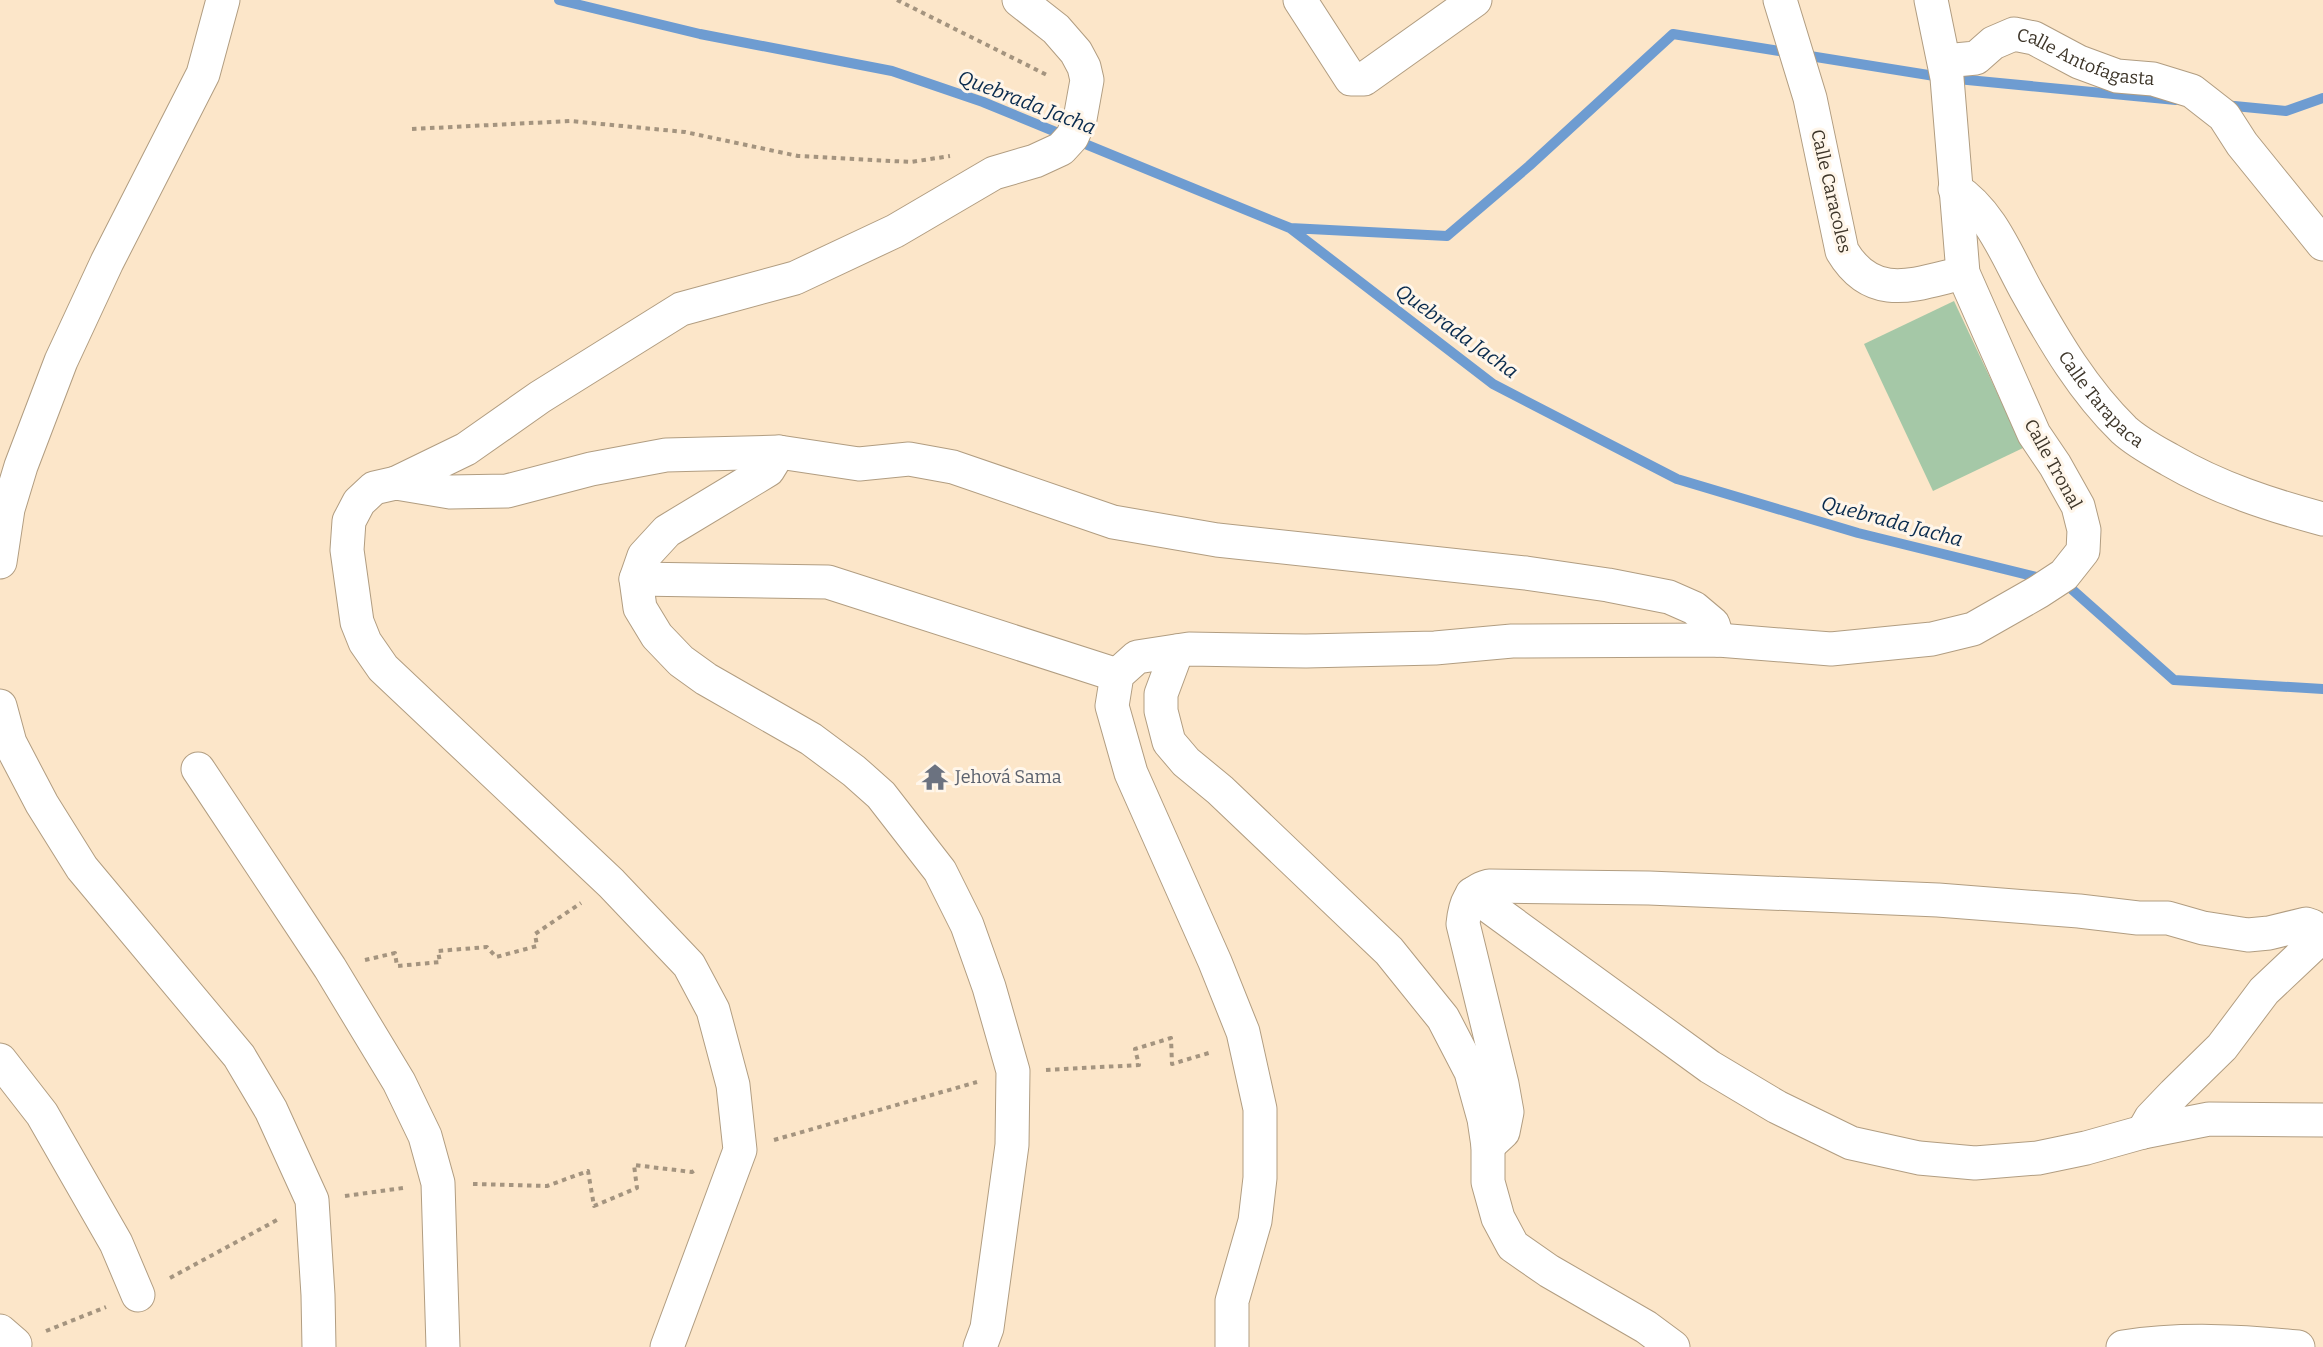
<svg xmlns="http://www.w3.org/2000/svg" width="2323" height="1347" viewBox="0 0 2323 1347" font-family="Bitter,serif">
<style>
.green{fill:#a5c8a7}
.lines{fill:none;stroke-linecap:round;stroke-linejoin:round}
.stream{stroke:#6e9cd1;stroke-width:10}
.minor-casing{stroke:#b19d81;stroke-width:35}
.path{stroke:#a4947f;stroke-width:4;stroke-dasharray:4.5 4.5;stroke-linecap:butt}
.minor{stroke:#fff;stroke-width:33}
.labels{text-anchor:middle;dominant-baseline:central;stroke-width:6;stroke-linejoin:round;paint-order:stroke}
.street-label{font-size:18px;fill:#3d3529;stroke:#fff6ea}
.worship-label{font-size:18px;fill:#5b616d;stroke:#fff6ea;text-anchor:start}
.water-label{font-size:20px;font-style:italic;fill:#082a4d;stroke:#fff6ea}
</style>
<rect width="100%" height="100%" fill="#fce6c9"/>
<path class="green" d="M1954 301 2023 448 1933 491 1864 344Z"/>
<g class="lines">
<path class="stream" d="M559 0 700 34 892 71 983 102 1290 228 1493 384 1677 479 1858 533 2045 579
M2224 105 2286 111 2323 98
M1290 228 1447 236 1529 166 1673 34 1947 78 2176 100
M2060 583 2067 585 2174 680 2323 689"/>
<defs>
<g id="minor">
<path d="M1300 0 1351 79H1364L1475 0"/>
<path d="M1780 0 1810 98 1842 251C1873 303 1915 284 1963 273"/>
<path id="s1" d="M1945 61 1976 58 1993 43 2014 34 2034 38 2079 62 2117 76 2153 79 2192 91 2224 116 2242 144 2323 244"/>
<path id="s2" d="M1955 189C1991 212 2007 256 2027 292 2055 342 2083 390 2124 430 2137 442 2154 451 2170 460 2218 488 2270 505 2323 519"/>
<path d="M779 452 768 470 667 531 644 556 636 579 640 608 657 636 681 661 706 679 811 739 854 771 881 795 940 871 967 925 989 987 1013 1071 1012 1145 987 1328 980 1347"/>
<path d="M396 483 466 449 540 397 681 309 795 278 895 231 994 173 1035 161 1061 149 1072 137 1080 119 1087 80 1084 67 1076 52 1056 29 1019 0"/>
<path d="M0 562 8 509 21 466 61 361 107 262 203 74 223 0"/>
<path d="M636 579 828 582 1117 675"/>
<path d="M1177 651 1161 694V711L1169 742 1186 762 1220 790 1389 951 1443 1018 1471 1072 1484 1119 1488 1146V1182L1498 1218 1513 1246 1549 1271 1646 1327 1673 1347"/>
<path d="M0 706 10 743 42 804 82 868 239 1056 271 1110 312 1200 318 1295 319 1347"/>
<path d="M198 769 330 968 399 1082 425 1136 438 1183 443 1347"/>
<path d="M1472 894 1710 1067 1777 1107 1851 1143 1919 1158 1975 1163 2038 1158 2086 1148 2143 1132 2209 1119 2323 1120"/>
<path d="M0 1060 42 1114 116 1243 138 1295"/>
<path d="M1488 1146 1503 1132 1507 1112 1502 1084 1463 924C1465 904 1469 891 1489 886L1649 888 1938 900 2079 911 2138 918H2168L2203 928 2248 935 2269 933 2306 924 2312 926 2317 935 2316 942 2264 991 2222 1047 2174 1094 2151 1118 2143 1132"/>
<path d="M0 1331 15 1344"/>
<path d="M667 1347 740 1150 733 1085 713 1010 689 965 611 883 383 668 365 642 357 622 347 550 349 521 359 502 374 488 396 483 450 492 507 491 591 469 666 455 779 452 859 464 909 459 953 467 1113 522 1217 540 1526 573 1608 585 1669 597 1694 608 1713 624 1718 640"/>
<path d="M1232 1347V1301L1255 1221 1260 1178V1109L1243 1032 1215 962 1131 773 1112 706 1117 675 1137 657 1189 649 1306 651 1435 648 1512 641 1718 640 1831 649 1932 639 1973 629 2038 592 2064 575 2083 551 2084 530 2078 506 2055 465 2034 434 1963 273 1947 78 1931 0"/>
<path d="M2123 1347C2181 1338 2240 1341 2298 1347"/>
</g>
</defs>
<use href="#minor" class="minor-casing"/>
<path class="path" d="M897 0 1047 75
M412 129 570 121 685 132 798 156 911 162 950 156
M365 960 395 953 397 966 440 962 438 951 487 947 496 957 537 946 535 934 581 903
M1046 1070 1139 1065 1135 1049 1171 1038 1172 1064 1212 1052
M774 1140 977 1082
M473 1184 547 1186 588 1171 594 1206 637 1188 634 1165 692 1172 695 1170
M345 1196 403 1188
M170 1278 277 1220
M46 1331 106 1307"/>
<use href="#minor" class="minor"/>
</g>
<defs>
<symbol id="temple-bare" viewBox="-9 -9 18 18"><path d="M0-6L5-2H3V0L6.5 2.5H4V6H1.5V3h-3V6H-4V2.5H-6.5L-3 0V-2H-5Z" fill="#6b7280" stroke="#fff6ea" stroke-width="2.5" paint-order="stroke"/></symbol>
</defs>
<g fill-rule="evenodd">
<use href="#temple-bare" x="916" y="758" width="38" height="38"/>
</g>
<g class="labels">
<g class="street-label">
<text stroke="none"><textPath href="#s1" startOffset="153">Calle Antofagasta</textPath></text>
<text transform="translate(1831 191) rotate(77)">Calle Caracoles</text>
<text stroke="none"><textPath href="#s2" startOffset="258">Calle Tarapaca</textPath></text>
<text transform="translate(2053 464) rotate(61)">Calle Tronal</text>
</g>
<g class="worship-label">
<text x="955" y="777">Jehová Sama</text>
</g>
<g class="water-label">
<text transform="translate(1027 102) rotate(21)">Quebrada Jacha</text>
<text transform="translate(1457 331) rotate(36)">Quebrada Jacha</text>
<text transform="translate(1892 521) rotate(15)">Quebrada Jacha</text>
</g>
</g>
</svg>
